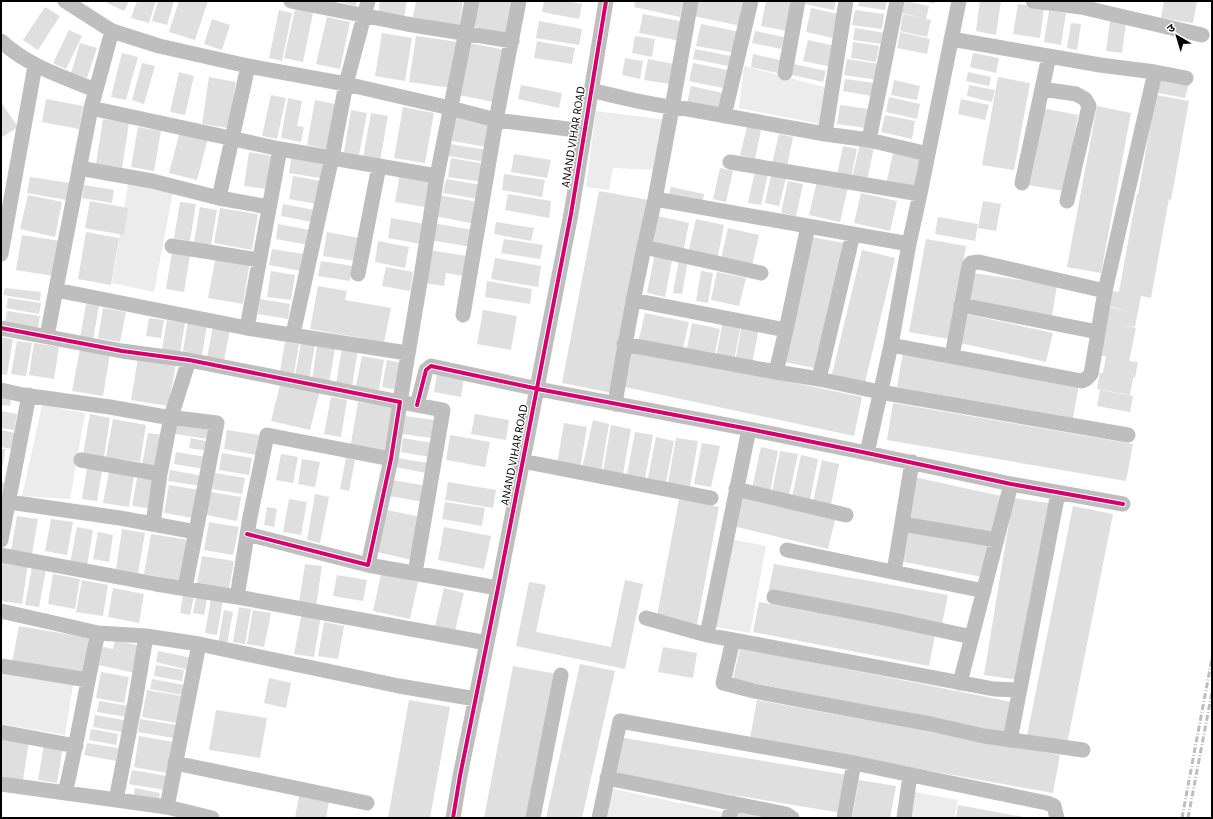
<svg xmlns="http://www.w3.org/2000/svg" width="1213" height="819" viewBox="0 0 1213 819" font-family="'Alegreya Sans','Noto Sans Devanagari',sans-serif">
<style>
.green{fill:#ececec}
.building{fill:#dfdfdf}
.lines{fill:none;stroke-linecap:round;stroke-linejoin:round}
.minor{stroke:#bebebe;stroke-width:15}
.rail{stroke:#bebebe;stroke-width:3;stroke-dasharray:6 2 1 2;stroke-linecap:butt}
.cycleway-casing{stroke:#fff;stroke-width:6}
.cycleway{stroke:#d6006c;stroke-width:4}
.labels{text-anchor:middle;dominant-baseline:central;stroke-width:3;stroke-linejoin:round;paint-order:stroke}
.street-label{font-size:12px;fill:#000;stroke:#fff}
</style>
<rect width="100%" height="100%" fill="#fff"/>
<path class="green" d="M744 66 828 88 820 124 739 108Z
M596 111 668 120 659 170 613 168 609 190 586 187Z
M130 172 175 181 154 292 112 283Z
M42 405 85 413 70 499 22 496Z
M729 539 766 546 750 633 712 626Z
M1 674 73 685 65 735 1 724Z
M609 788 727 813 726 818H603Z
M914 792 958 800 954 818H908Z"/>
<path class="building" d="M108 1H129L124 11 107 3Z
M137 1H156L149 23 131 18Z
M158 1H174L167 25 152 21Z
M179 1H208L195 40 169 32Z
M336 1H357L356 6Z
M380 1H407L404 19 378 14Z
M416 1H463L459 26 413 17Z
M474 1H516L510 34 469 26Z
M544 1H566L582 4 579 19 542 12Z
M635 1H683L680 17 634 7Z
M697 1H746L741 26 693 16Z
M766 1H794L787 31 761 26Z
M805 1H836L834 10 804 4Z
M859 1H887L885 10 858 6Z
M905 1 929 6 926 19 902 13Z
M924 1H935L934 4Z
M980 1H1001L996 35 976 31Z
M1164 1H1197L1193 23 1161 18Z
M1018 4 1044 8 1040 38 1013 34Z
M45 7 60 16 38 50 23 40Z
M811 8 838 14 833 38 806 32Z
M295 9 313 13 303 62 284 58Z
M279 10 292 13 282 61 269 58Z
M855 10 884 14 882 29 852 25Z
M1049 11 1066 13 1061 45 1044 42Z
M643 14 685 22 681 41 639 33Z
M903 14 931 20 927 37 900 31Z
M327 17 350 22 340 69 316 64Z
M212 19 230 25 222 50 204 44Z
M539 21 582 29 579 45 536 38Z
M1110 21 1126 23 1122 53 1106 51Z
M1071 23 1081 24 1077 50 1067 48Z
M701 24 740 32 736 53 696 46Z
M855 28 885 33 883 44 853 40Z
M69 30 82 36 66 69 53 63Z
M755 31 784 37 781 49 752 43Z
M900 32 930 39 927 54 897 48Z
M382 33 412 38 405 81 375 76Z
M416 36 458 42 451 88 409 82Z
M635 36 655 39 652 57 632 53Z
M808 40 836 46 832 67 803 61Z
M537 41 575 48 572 64 534 58Z
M853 42 879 46 876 62 851 58Z
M80 43 97 48 87 78 71 73Z
M470 43 505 50 494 102 459 95Z
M695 49 736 57 733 67 693 59Z
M122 53 138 57 126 100 111 97Z
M973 53 999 58 996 73 970 67Z
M753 54 780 60 777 73 751 67Z
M625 58 643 61 640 79 622 75Z
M648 59 674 64 670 84 644 80Z
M847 59 880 64 877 80 844 75Z
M142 63 155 66 144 104 132 100Z
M693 63 732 71 728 89 689 81Z
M794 64 826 71 823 82 792 75Z
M179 72 194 76 185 115 170 112Z
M968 72 991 77 989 86 966 81Z
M209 77 236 82 228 128 202 124Z
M998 77 1030 83 1014 170 982 165Z
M1156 78 1189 84 1185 98 1153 92Z
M845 79 874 83 872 96 843 91Z
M894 80 920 86 917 100 891 95Z
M521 85 562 93 559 108 518 99Z
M969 85 995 90 992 102 967 96Z
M691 86 723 93 720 110 687 103Z
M271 95 286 98 277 139 262 136Z
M1156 95 1189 101 1171 200 1169 199 1166 215 1164 214 1166 215 1151 298 1141 296 1135 327 1122 325 1136 328 1129 361 1138 362 1135 378H1133L1130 395 1097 389 1100 373H1103L1106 356 1097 355 1106 307 1130 311 1105 306 1108 290 1119 292 1134 209 1150 212 1134 209 1137 194H1138Z
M889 97 920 104 917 119 886 112Z
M288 98 302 101 297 126 304 127 301 142 281 138Z
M46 99 83 106 79 129 42 122Z
M961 99 989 105 985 120 958 114Z
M315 100 335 104 327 149 307 145Z
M1 102 18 127 1 138Z
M840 105 869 109 866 128 837 124Z
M1097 106 1131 113 1101 273 1067 267Z
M403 107 434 113 425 163 394 158Z
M1042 108 1078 115 1064 191 1028 185Z
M351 110 367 113 359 155 344 152Z
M371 113 388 116 380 161 363 158Z
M885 115 915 121 912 139 881 132Z
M456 117 491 123 487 147 452 141Z
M103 119 129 123 122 168 96 164Z
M138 127 161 131 154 171 131 167Z
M747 127 761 130 755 159 740 155Z
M180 131 208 138 197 180 169 173Z
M779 134 793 137 787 167 772 164Z
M450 144 488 150 486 162 448 156Z
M860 144 874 147 867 181 852 178Z
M843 146 857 149 851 178 837 175Z
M249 152 272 156 267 189 244 186Z
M893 153 921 159 914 191 886 185Z
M292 154 323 160 320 178 289 173Z
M514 154 551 160 547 178 511 172Z
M451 158 485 164 482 182 448 177Z
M720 168 733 171 726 202 713 199Z
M755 171 768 174 761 205 748 203Z
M400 173 430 178 425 207 395 202Z
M504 174 545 180 542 197 502 190Z
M771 175 786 178 779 206 765 203Z
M293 176 321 181 317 204 289 199Z
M30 177 70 183 67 200 27 193Z
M446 179 481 185 478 199 443 193Z
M788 181 803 184 796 216 781 213Z
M817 181 848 187 840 222 809 215Z
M84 185 114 190 112 203 82 198Z
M671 187 704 194 702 206 668 199Z
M599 191 649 200 612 393 562 383Z
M861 193 897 201 890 231 854 223Z
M508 194 551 201 549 218 505 210Z
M28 195 62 202 55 237 20 229Z
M439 195 478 202 475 224 435 216Z
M90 201 128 208 124 235 85 228Z
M983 201 1001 204 996 231 978 228Z
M180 202 196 204 190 241 174 238Z
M283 204 314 210 312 222 281 216Z
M200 207 217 210 211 245 194 242Z
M220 208 258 214 252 250 214 243Z
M658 216 689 223 683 252 652 246Z
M938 217 978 224 975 241 935 234Z
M391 218 425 224 421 244 388 238Z
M696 219 724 225 717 260 688 254Z
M496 222 534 228 531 241 494 234Z
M433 223 473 230 471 247 430 240Z
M278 224 310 230 308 245 276 239Z
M728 228 759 235 752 266 721 259Z
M86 232 119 238 111 285 78 279Z
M327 232 359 238 355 261 323 256Z
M22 235 60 241 54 276 16 270Z
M811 237 844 243 819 369 785 362Z
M504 239 543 245 540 259 501 253Z
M926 239 966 246 949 339 909 332Z
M378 241 409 247 405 268 375 262Z
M272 249 304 254 301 271 269 265Z
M429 250 467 256 464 276 446 273 444 286 424 283Z
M862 250 895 258 865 382 832 374Z
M172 252 190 255 184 292 166 289Z
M655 252 673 255 665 297 647 293Z
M216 255 250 261 243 304 208 298Z
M495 258 541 266 538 287 491 279Z
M679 259 688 260 682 294 673 293Z
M321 261 353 266 350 281 318 276Z
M386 267 413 272 410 291 382 286Z
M271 271 295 275 291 300 267 297Z
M701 271 713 273 708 303 696 301Z
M717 272 746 278 739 306 711 300Z
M973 273 1057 285 1052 316 968 304Z
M487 281 532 289 530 304 485 297Z
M318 286 347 291 345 300 391 308 384 342 310 329Z
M5 288 41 292 40 301 3 295Z
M8 298 41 303 39 314 6 308Z
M260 299 290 304 288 319 258 314Z
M86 304 99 306 93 340 80 338Z
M103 308 126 312 120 342 98 338Z
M483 310 517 316 511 350 477 344Z
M7 311 40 316 38 328 5 323Z
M645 313 689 322 682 352 638 343Z
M966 314 1053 333 1046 362 960 343Z
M149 318 164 320 161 338 146 336Z
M167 320 185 323 180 353 162 350Z
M723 320 741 324 734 361 716 358Z
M188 321 207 325 202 355 183 351Z
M692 323 720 329 715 353 687 348Z
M742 324 759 328 752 364 735 362Z
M213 326 230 329 224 361 207 358Z
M1 337 13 339 7 375 1 374Z
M17 341 32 343 26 376 11 374Z
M285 342 299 344 294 373 280 371Z
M301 342 315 344 309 380 295 377Z
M34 343 59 347 54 379 29 375Z
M317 346 335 349 329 383 312 380Z
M342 347 358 350 352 386 336 384Z
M628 348 862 397 854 436 620 386Z
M80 349 110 354 103 396 72 391Z
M903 352 1079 384 1073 418 897 387Z
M362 356 384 360 379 390 356 386Z
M138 358 176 364 168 406 131 400Z
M387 360 402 363 397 390 382 387Z
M437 373 464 378 461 397 434 392Z
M281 381 320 390 310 430 271 421Z
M1100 390 1133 396 1130 412 1097 406Z
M1 396 11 398 10 406 1 405Z
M331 397 347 400 341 437 324 434Z
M358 402 392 407 384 454 350 449Z
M893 403 1133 444 1126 481 887 440Z
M1 411 17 414 14 430 1 428Z
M90 414 110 418 104 457 83 454Z
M475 414 509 420 506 440 471 434Z
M405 416 434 420 431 438 402 434Z
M113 419 146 425 140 462 106 457Z
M593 420 609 424 601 472 582 468Z
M177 423 210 428 208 439 175 434Z
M564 423 587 427 580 468 557 464Z
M611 425 631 429 623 474 603 471Z
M1 430 15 433 12 449 1 447Z
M227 430 259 435 256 455 224 449Z
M635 432 653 435 645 478 627 474Z
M148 433 163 435 157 468 142 465Z
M450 435 490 442 485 467 446 460Z
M656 437 674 441 666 482 648 478Z
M191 438 210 442 208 451 189 448Z
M403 438 432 443 430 457 401 452Z
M676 438 698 441 690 487 668 483Z
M702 443 720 446 711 487 694 484Z
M761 447 778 451 770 492 752 488Z
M1 449H5L3 466 1 465Z
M780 451 798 454 789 496 772 492Z
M176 452 206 457 204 469 174 464Z
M222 453 252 458 249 475 219 470Z
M281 454 298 457 293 483 276 480Z
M801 455 818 459 810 500 792 497Z
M346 458 355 460 349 491 340 489Z
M397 458 428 463 426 473 395 467Z
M302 459 320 462 315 487 298 484Z
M822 460 839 464 831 505 813 502Z
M87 468 102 471 97 501 82 499Z
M170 470 203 476 201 486 168 481Z
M109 472 134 476 129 507 103 503Z
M215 473 245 478 242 494 212 489Z
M914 477 1001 496 993 536 905 517Z
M137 478 153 480 148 508 132 506Z
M392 480 427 486 424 502 389 496Z
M1 482 5 483 2 495H1Z
M448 482 496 490 493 508 445 500Z
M169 485 199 490 193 518 164 513Z
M211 492 241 497 237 521 206 515Z
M315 494 329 497 320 543 307 540Z
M740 497 835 520 828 549 733 526Z
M1013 498 1049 503 1020 680 984 675Z
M289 499 307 502 301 535 283 532Z
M679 499 719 507 697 624 657 616Z
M445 502 485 508 482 526 442 519Z
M1073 506 1113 514 1067 744 1027 736Z
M267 507 277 509 274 527 264 525Z
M387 510 421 517 412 560 377 552Z
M17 516 38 519 32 554 11 551Z
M51 519 73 522 67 555 45 551Z
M209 522 239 527 233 555 204 550Z
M77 527 93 530 87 566 70 563Z
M444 527 491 536 484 569 438 560Z
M905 527 989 543 982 577 899 561Z
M122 529 145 533 138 573 116 569Z
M98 532 113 535 109 562 93 559Z
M151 534 189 540 181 580 144 574Z
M202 556 234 561 229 589 197 584Z
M2 560 28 564 22 604 1 601V566Z
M305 564 322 566 316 606 299 603Z
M774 564 948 595 942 624 768 593Z
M32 567 46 570 39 607 25 605Z
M53 574 80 579 75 609 48 604Z
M381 574 418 582 410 619 373 611Z
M337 575 367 580 363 601 333 596Z
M82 580 108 585 103 616 76 612Z
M625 580 643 584 625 669 516 646 529 582 546 585 536 632 611 647Z
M113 588 144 594 139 623 108 617Z
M444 588 464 593 455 631 435 626Z
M183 594 194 596 190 615 180 613Z
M196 597 207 599 204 615 193 613Z
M211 598 223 600 217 635 205 633Z
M759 602 935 635 929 666 753 632Z
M239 607 251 609 245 644 233 642Z
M224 610 233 612 227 644 218 643Z
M253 610 271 613 264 647 247 644Z
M302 612 321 615 314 657 294 654Z
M1 620H3L2 630H1Z
M324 622 344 626 338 659 318 656Z
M19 626 89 638 82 675 12 663Z
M115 640 141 646 135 673 99 665 103 647 113 649Z
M663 647 697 653 693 678 658 672Z
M740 648 1012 702 1006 733 733 679Z
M158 651 192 658 189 670 156 662Z
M580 664 615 671 582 818H546Z
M156 665 184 670 182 681 154 676Z
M513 666 557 674 529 818H484Z
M101 672 129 677 124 703 96 698Z
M269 678 291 683 286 708 264 703Z
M152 679 184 685 182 695 150 689Z
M147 690 182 696 177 723 142 717Z
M409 700 450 707 430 818H388Z
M757 700 1060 755 1053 793 750 738Z
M99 701 129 706 127 717 97 712Z
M216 710 267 718 260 758 209 750Z
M95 715 124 720 122 732 93 727Z
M140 719 176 725 174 738 138 732Z
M91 729 118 734 116 745 89 740Z
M139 736 173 742 167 773 134 767Z
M1 737 29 741 23 780 1 776Z
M618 737 848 775 842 813 612 775Z
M87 743 118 748 116 761 84 755Z
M44 744 63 747 57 783 38 780Z
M132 770 167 776 165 790 129 784Z
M859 780 896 786 890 818H852Z
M135 788 160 793 158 805 133 801Z
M299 796 329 801 326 818H295Z
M958 805 1024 817V818H956Z
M737 810 776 818H736Z"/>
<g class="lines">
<path class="minor" d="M65 1 112 31 159 46 248 66 346 84 450 108 496 120 584 131
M291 1 407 24 512 41
M1033 1 1081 7 1202 35
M951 39 1100 65 1155 72 1186 78
M1 41C28 66 61 76 95 90
M785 73 798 1
M1042 89 1076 94 1085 99 1089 106 1067 201
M591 90C623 98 655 106 688 109L825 134 869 140 928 154
M91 108 280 149 437 176
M724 116 751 1
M825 134 846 1
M869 140 897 1
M730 162 920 194
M79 168 152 181 219 198 269 207
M1022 183 1049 56
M219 198 248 66
M655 199 672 108 691 1
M172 246 259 260
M644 247 761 273
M1 254 35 66
M358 274 379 166
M56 290 247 328 407 353
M633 300 786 330
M961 305 1098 332
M463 315 496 120 519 1
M1 328 122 351 189 360 400 402 391 459 368 565 247 534
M247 328 280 149
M293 334 332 157 346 84 368 1
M47 336 91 108 112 31
M624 344 776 372 819 379 880 392 1128 435
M891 345 1082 381 1086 379 1091 374 1105 291 1155 72
M952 356 969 266 971 263 979 262 1105 291
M776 372 786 330 808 226
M819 379 853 234
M1 390 23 395 110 407 160 416 217 423 185 588
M615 404C626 335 639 267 655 199L909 244
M417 405 426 370 431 366 538 389 749 429 867 453 1011 484 1123 504
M867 453 891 345 909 244 920 194 959 1
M81 460 160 474
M522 461 711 498
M736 489 846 515
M9 502 120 518 196 532
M153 524 160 474 171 417 189 360
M902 524 997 540
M1 540 29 395
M787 550 984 591
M1 555 156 584 237 597 487 643
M368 565 498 588
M894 572 912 462
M415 573 443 410 400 402 423 264 437 176 472 1
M237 597 250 517 267 435 391 459
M774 597 889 619 972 637
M1 611 98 633 146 636 199 644 399 686 476 699
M646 618 707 635 994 689 1020 690
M707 635 749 429
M733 640 723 683 754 691 875 714 931 724 984 736 1083 750
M1 666 88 680
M960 683 1011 484
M1 732 76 746
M1010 740 1058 493
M175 763 367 803
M607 778 786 814 792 818
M1 784 167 807 212 818
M65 793C78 740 86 686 98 633
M116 800 135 702 146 636
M167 807 199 644
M453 818 460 776 498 588 571 214 606 1
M533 818 561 675
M599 818 620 721 854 763 1047 803 1054 806 1057 818
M729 818 733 803
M844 818 854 763
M904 818 910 775"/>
<path class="rail" d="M1182 818 1212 658
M1188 818 1212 692"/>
<defs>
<path id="cycleway" d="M1 328 122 351 189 360 400 402 391 459 368 565 247 534
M417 405 426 370 431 366 538 389 749 429 867 453 1011 484 1123 504
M453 818 460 776 498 588 571 214 606 1"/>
</defs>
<use href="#cycleway" class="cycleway-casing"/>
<use href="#cycleway" class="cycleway"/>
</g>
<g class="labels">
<g class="street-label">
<text transform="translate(573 137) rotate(-81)">ANAND VIHAR ROAD</text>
<text transform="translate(514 455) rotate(-79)">ANAND VIHAR ROAD</text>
</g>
</g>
<rect width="1213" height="819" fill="none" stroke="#000000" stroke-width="4"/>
<g transform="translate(1177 36) rotate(322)" stroke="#ffffff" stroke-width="3" paint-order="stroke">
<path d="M0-3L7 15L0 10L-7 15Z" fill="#000000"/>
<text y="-6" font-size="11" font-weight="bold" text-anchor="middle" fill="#000000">उ</text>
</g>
</svg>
